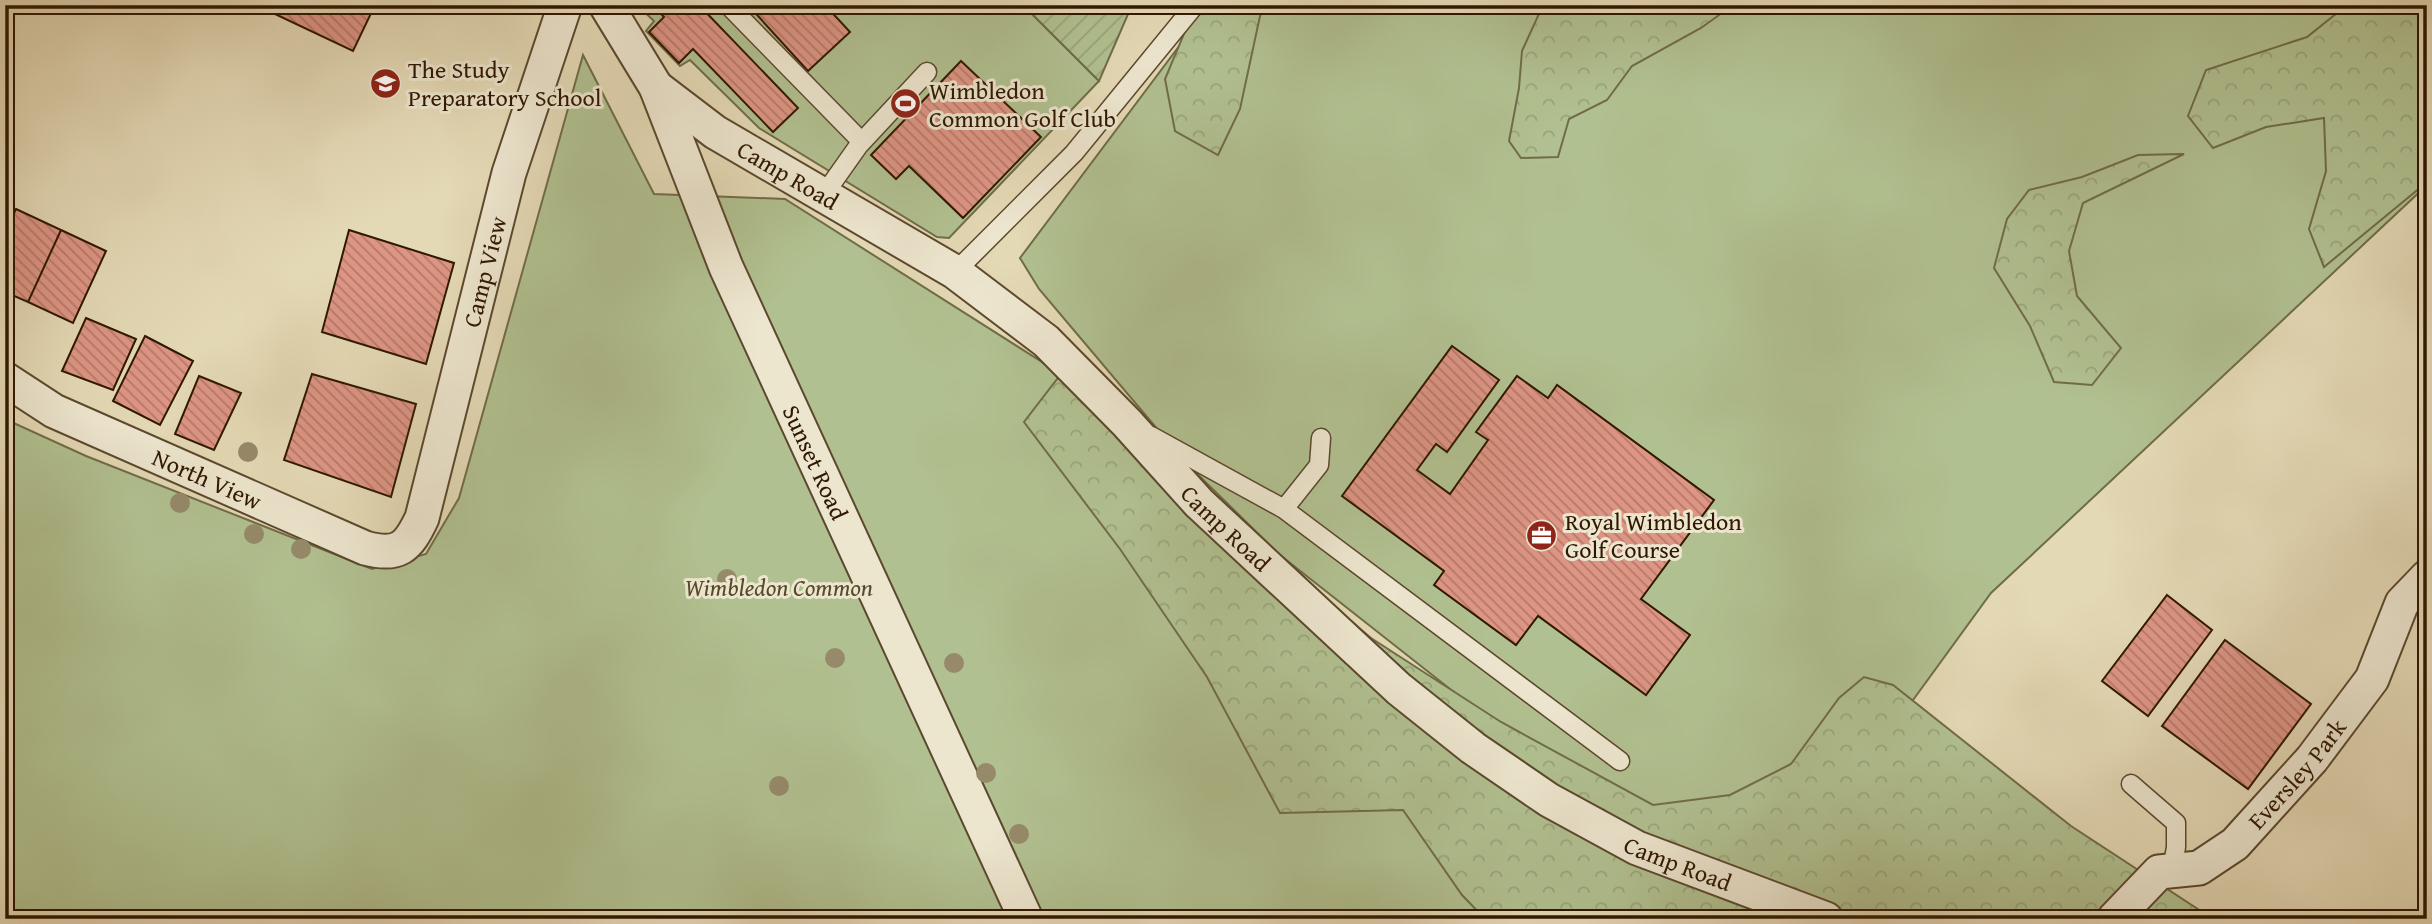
<svg xmlns="http://www.w3.org/2000/svg" width="2432" height="924" viewBox="0 0 2432 924" font-family="'Gentium Book Plus',serif">
<style>
.green{fill:#b1c090;stroke:#706c48;stroke-width:2}
.forest{fill:url(#forest-crowns);stroke:#706c48;stroke-width:2}
.garden{fill:url(#garden-furrows);stroke:#706c48;stroke-width:2}
.building{fill:url(#building-back-hatch);stroke:#2f1701;stroke-width:2}
.lines{fill:none;stroke-linecap:round;stroke-linejoin:round}
.lane-casing{stroke:#5c482e;stroke-width:21}
.street-casing{stroke:#5c482e;stroke-width:37}
.lane{stroke:#ede6cf;stroke-width:18}
.street{stroke:#ede6cf;stroke-width:33}
.tree{fill:#968a6a}
.labels{text-anchor:middle;dominant-baseline:central;stroke-width:6;stroke-linejoin:round;paint-order:stroke}
.poi-label{font-size:24px;fill:#2f1701;stroke:#ede6cf;text-anchor:start}
.street-label{font-size:24px;fill:#2f1701;stroke:#ede6cf}
.park-label{font-size:24px;font-style:italic;fill:#564a2c;stroke:#ede6cf}
</style>
<defs>
<pattern id="forest-crowns" width="20" height="18" patternUnits="userSpaceOnUse" patternTransform="scale(1.75)"><rect width="20" height="18" fill="#b1c090"/><path d="M2 6a3 3 0 1 1 6 0M12 15a3 3 0 1 1 6 0" fill="none" stroke="#99a47a"/></pattern>
<pattern id="garden-furrows" width="10" height="10" patternUnits="userSpaceOnUse" patternTransform="scale(1.75)"><rect width="10" height="10" fill="#b1c090"/><path d="M-1 1l2-2M0 10L10 0M9 11l2-2" fill="none" stroke="#99a47a"/></pattern>
<pattern id="building-back-hatch" width="6" height="6" patternUnits="userSpaceOnUse" patternTransform="scale(1.75)"><rect width="6" height="6" fill="#de9584"/><path d="M-1 5l2 2M0 0l6 6M5-1l2 2" fill="none" stroke="#b4796a"/></pattern>
</defs>
<rect width="100%" height="100%" fill="#e4d9b5"/>
<filter id="stains"><feTurbulence type="fractalNoise" baseFrequency=".00286" numOctaves="4"/><feColorMatrix values="0 0 0 0 .2 0 0 0 0 .09 0 0 0 0 .02 0 0 0 .5 -.17"/></filter>
<radialGradient id="worn" r=".72"><stop offset=".6" stop-color="#630" stop-opacity="0"/><stop offset="1" stop-color="#630" stop-opacity=".3"/></radialGradient>
<path class="green" d="M637 5H1023L1099 81 949 238 937 237 759 128 690 60 680 66 646 31 654 21Z
M1210 5H2427V185L1991 593 1881 744 1681 834 1497 726 1280 555 1186 463 1039 289 1020 258Z
M583 55 654 194 785 199 1061 374 1056 382 1307 642 1756 919H5V419L86 456 372 569 426 554 459 498Z"/>
<path class="forest" d="M1196 5H1265L1260 16 1240 109 1218 155 1175 131 1165 79Z
M1543 5H1733L1701 28 1632 66 1607 100 1569 119 1558 157 1521 158 1509 141 1519 88 1522 51Z
M2347 5H2427V182L2324 267 2309 229 2326 171 2324 118 2266 127 2213 148 2188 116 2206 70 2307 37Z
M2184 154 2083 203 2069 251 2077 296 2121 348 2092 385 2054 382 2030 326 1994 268 2007 219 2029 190 2082 177 2138 155Z
M1061 374 1371 638 1501 722 1653 805 1730 795 1791 764 1839 698 1864 677 1893 685 2071 826 2213 919H1485L1462 895 1403 810 1280 813 1207 677 1120 549 1024 422Z"/>
<path class="garden" d="M1023 5H1132L1099 81Z"/>
<path class="building" d="M256 5H375L353 51Z
M653 5H699L798 108 773 132 693 49 679 63 649 32 664 17Z
M748 5H825L850 32 808 71Z
M961 61 1041 137 963 218 909 166 896 179 871 155Z
M16 209 61 230 28 302 5 292V233Z
M61 230 106 251 73 323 28 302Z
M349 230 454 263 426 364 322 332Z
M86 318 136 339 113 390 62 371Z
M145 336 193 361 160 425 113 401Z
M1452 346 1499 380 1447 452 1436 444 1417 470 1450 494 1488 440 1476 432 1517 376 1548 398 1557 385 1714 500 1641 599 1690 635 1646 695 1538 616 1516 645 1434 585 1444 571 1342 496Z
M312 374 416 404 391 497 284 460Z
M199 376 241 393 214 450 175 434Z
M2167 595 2212 630 2148 716 2102 681Z
M2225 640 2311 704 2248 789 2162 726Z"/>
<g class="lines">
<defs>
<path id="lane" d="M728 5 862 142
M823 196 859 145 927 72
M955 272 1074 153 1195 5
M1151 436 1284 509 1620 761
M1284 509 1319 465 1321 438
M2131 784 2176 823V847L2172 871"/>
<g id="street">
<path id="s1" d="M606 5 656 87 726 267 1026 919"/>
<path id="s2" d="M656 87 715 132 955 272 1046 341 1127 423 1199 503 1399 689 1473 748 1549 800 1637 848 1826 919"/>
<path id="s3" d="M5 379 54 411 365 548C398 557 408 548 422 518L509 173 565 5"/>
<path id="s4" d="M2114 919 2159 872 2199 868 2235 844 2312 759 2372 679 2402 603 2427 577"/>
</g>
</defs>
<use href="#lane" class="lane-casing"/>
<use href="#street" class="street-casing"/>
<use href="#lane" class="lane"/>
<use href="#street" class="street"/>
</g>
<g class="tree">
<circle cx="248" cy="452" r="10"/>
<circle cx="180" cy="503" r="10"/>
<circle cx="254" cy="534" r="10"/>
<circle cx="301" cy="549" r="10"/>
<circle cx="727" cy="579" r="10"/>
<circle cx="835" cy="658" r="10"/>
<circle cx="954" cy="663" r="10"/>
<circle cx="986" cy="773" r="10"/>
<circle cx="779" cy="786" r="10"/>
<circle cx="1019" cy="834" r="10"/>
</g>
<defs>
<symbol id="school-disc" viewBox="-11 -11 22 22"><circle r="9.5" fill="#8f2418" stroke="#ede6cf"/><path d="M0-5L7-2L0 1L-7-2ZM-4 1L0 2.5L4 1V4Q0 6-4 4Z" fill="#fff"/></symbol>
<symbol id="stadium-disc" viewBox="-11 -11 22 22"><circle r="9.5" fill="#8f2418" stroke="#ede6cf"/><path d="M0-5a6.5 5 0 1 0 0 10a6.5 5 0 1 0 0-10ZM-3.5-1.8h7v3.6h-7Z" fill="#fff"/></symbol>
<symbol id="office-disc" viewBox="-11 -11 22 22"><circle r="9.5" fill="#8f2418" stroke="#ede6cf"/><path d="M-6-3h4V-5.5h4V-3h4V5H-6ZM-1-4.5V-3h2v-1.5ZM-6 0V1H6V0Z" fill="#fff"/></symbol>
</defs>
<g fill-rule="evenodd">
<use href="#school-disc" x="368" y="66" width="35" height="35"/>
<use href="#stadium-disc" x="888" y="86" width="35" height="35"/>
<use href="#office-disc" x="1524" y="518" width="35" height="35"/>
</g>
<g class="labels">
<g class="poi-label">
<text x="408" y="69">The Study<tspan x="408" dy="28">Preparatory School</tspan></text>
<text x="929" y="90">Wimbledon<tspan x="929" dy="28">Common Golf Club</tspan></text>
<text x="1565" y="521">Royal Wimbledon<tspan x="1565" dy="28">Golf Course</tspan></text>
</g>
<g class="street-label">
<text stroke="none"><textPath href="#s2" startOffset="159">Camp Road</textPath></text>
<text stroke="none"><textPath href="#s3" startOffset="726">Camp View</textPath></text>
<text stroke="none"><textPath href="#s1" startOffset="504">Sunset Road</textPath></text>
<text stroke="none"><textPath href="#s3" startOffset="226">North View</textPath></text>
<text stroke="none"><textPath href="#s2" startOffset="726">Camp Road</textPath></text>
<text stroke="none"><textPath href="#s4" startOffset="242">Eversley Park</textPath></text>
<text stroke="none"><textPath href="#s2" startOffset="1293">Camp Road</textPath></text>
</g>
<g class="park-label">
<text x="779" y="587">Wimbledon Common</text>
</g>
</g>
<rect width="2432" height="924" fill="none" stroke="#e4d9b5" stroke-width="28"/>
<rect x="7" y="7" width="2418" height="910" fill="none" stroke="#2f1701" stroke-width="3.5"/>
<rect x="14" y="14" width="2404" height="896" fill="none" stroke="#2f1701" stroke-width="2"/>
<rect width="100%" height="100%" filter="url(#stains)"/>
<rect width="100%" height="100%" fill="url(#worn)"/>
</svg>
